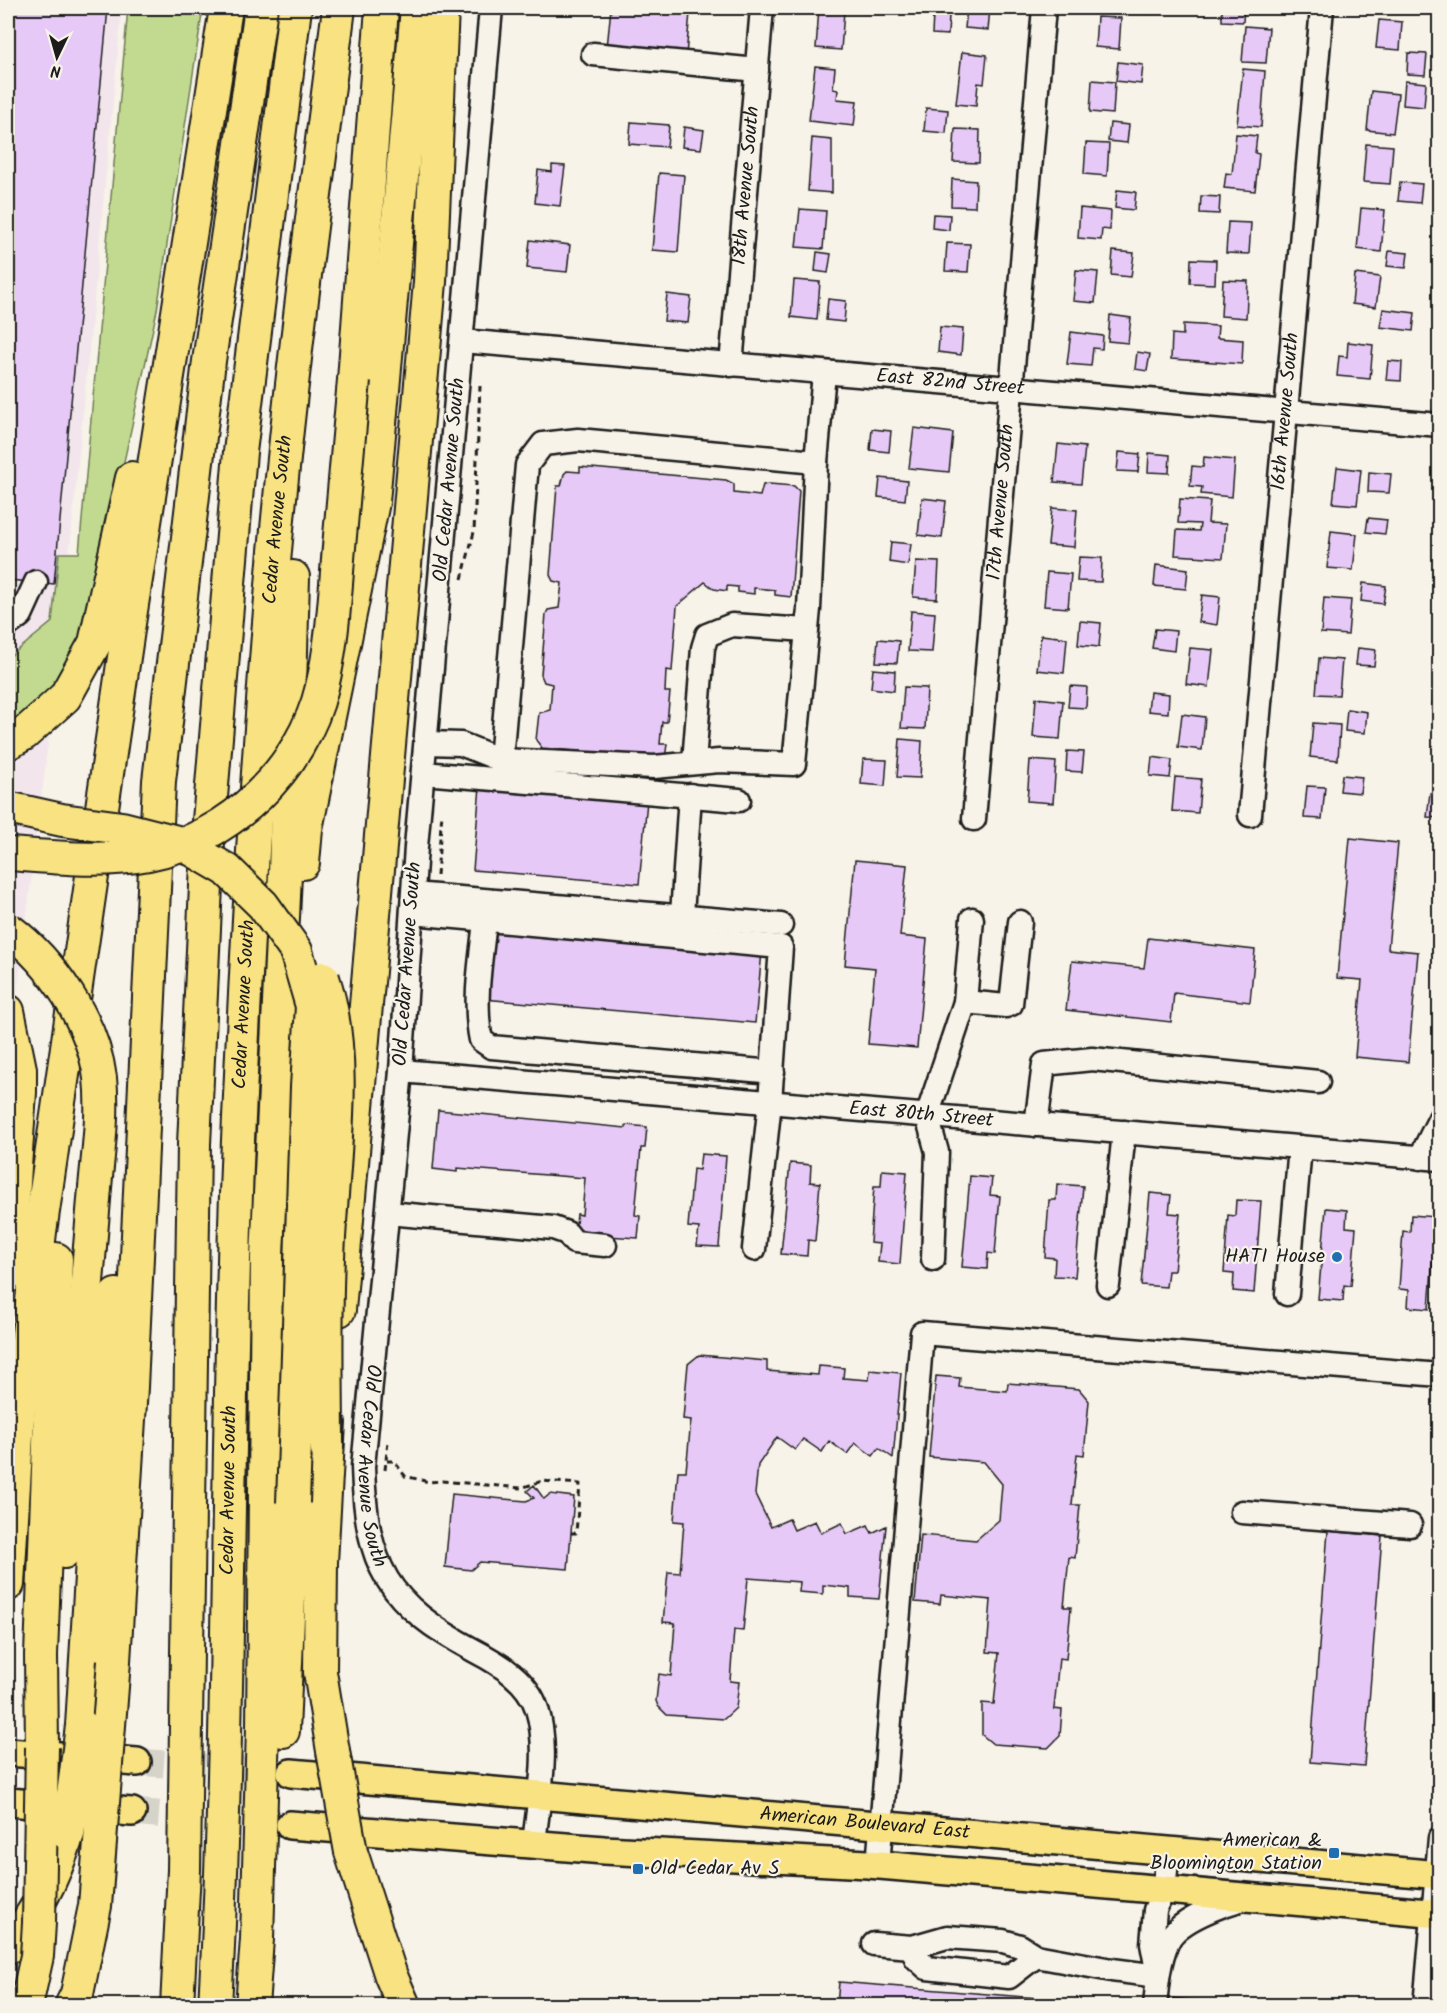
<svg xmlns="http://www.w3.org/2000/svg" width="1447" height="2013" viewBox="0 0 1447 2013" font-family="Kalam,sans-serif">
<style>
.built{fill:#f2e6ec}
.green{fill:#c2da90;stroke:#6f7b56;stroke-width:1.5}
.building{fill:#e6c9f7;stroke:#1c1c1c;stroke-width:1.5}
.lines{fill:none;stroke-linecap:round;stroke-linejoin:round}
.major-tunnel{stroke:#d6d3c9;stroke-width:27;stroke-dasharray:27 14;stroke-linecap:butt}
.minor-casing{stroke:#1c1c1c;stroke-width:27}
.major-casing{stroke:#1c1c1c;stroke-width:32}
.highway-casing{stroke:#1c1c1c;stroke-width:36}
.path{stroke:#1c1c1c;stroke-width:3;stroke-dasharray:6 4.5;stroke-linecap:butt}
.minor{stroke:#f7f3e8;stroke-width:22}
.major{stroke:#f8e281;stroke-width:27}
.highway{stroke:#f8e281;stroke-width:32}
.highway-bridge-casing{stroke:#1c1c1c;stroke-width:36;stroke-linecap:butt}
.highway-bridge{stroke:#f8e281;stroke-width:32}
.poi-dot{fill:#1f6fb2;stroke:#f7f3e8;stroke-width:2}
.labels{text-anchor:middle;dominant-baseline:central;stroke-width:4.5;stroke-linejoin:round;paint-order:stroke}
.street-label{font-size:20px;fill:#1c1c1c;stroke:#f7f3e8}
.poi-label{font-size:20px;fill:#1c1c1c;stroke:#f7f3e8;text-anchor:end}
</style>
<rect width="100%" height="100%" fill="#f7f3e8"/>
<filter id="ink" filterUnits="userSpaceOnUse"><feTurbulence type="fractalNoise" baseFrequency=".0167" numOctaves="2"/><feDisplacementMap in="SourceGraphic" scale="12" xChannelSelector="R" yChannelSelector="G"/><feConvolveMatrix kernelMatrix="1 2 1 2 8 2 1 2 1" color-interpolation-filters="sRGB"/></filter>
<g filter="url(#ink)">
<path class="built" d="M8 8H122L62 630 8 1068Z"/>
<path class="green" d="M128 8H203L157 310 105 549 80 646 67 672 41 704 8 729V658L52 622 59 553H79Z"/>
<path class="building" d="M8 8H108L54 584 8 580Z
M611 8 690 13 686 55 607 48Z
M819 8H869V13L844 11 841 50 816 48Z
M967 8H990L988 30 965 28Z
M1131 8H1153L1152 14 1131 11Z
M1222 8H1244L1243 22 1222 21Z
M933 15H949L948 35 932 34Z
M1097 17 1121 18 1119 49 1095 47Z
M1379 20 1402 22 1400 50 1376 48Z
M1245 26 1269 28 1266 63 1242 62Z
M962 52 987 55 984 84 978 83 976 106 956 104Z
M1408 53 1427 54 1425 75 1407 74Z
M1118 62 1143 65 1141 84 1116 81Z
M815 66 835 68 833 89 838 90 837 99 857 101 854 126 809 121Z
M1243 69 1265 71 1261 127 1237 125Z
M1092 80 1115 82 1113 114 1090 112Z
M1405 81 1426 83 1424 107 1403 105Z
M1371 91 1398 94 1393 133 1367 130Z
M926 108 948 110 946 133 924 131Z
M631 122 669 125 667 147 629 144Z
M1110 123 1129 125 1127 143 1108 141Z
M684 127 704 130 701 149 682 147Z
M955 129 980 130 979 163 953 162Z
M1236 134 1257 136 1255 153 1259 154 1255 191 1224 188 1226 173 1232 174Z
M812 138 832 140V193L808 191Z
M1086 143 1109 144 1107 176 1084 174Z
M1366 144 1393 146 1390 184 1363 182Z
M552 165 565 166 560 206 535 203 538 170 552 172Z
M659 173 684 175 678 252 652 250Z
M952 179 976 181 975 207 951 206Z
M1400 182 1422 184 1420 203 1398 201Z
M1117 190 1136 192 1134 210 1115 208Z
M1201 196 1220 197 1219 214 1200 213Z
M1080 208 1111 211 1110 230 1102 229 1101 240 1078 238Z
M1361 208 1385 210 1381 252 1357 249Z
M800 209 826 211 823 249 796 247Z
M933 214 950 215 949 230 932 228Z
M1228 222 1251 223 1249 254 1226 253Z
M530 240 570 245 567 272 527 268Z
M947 243 970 244 968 272 945 271Z
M1113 251 1134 253 1131 277 1111 275Z
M1389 251 1408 253 1406 268 1387 266Z
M817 252 831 254 828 273 815 271Z
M1191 259 1216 260 1215 284 1190 283Z
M1076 270 1098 272 1095 303 1073 301Z
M1355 274 1380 277 1376 307 1352 304Z
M794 280 820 282 817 320 791 317Z
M1223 280 1248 281 1246 318 1221 316Z
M667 294 691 297 688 323 664 321Z
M828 299 846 301 844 322 826 320Z
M1383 309 1415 313 1413 331 1380 327Z
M1110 315 1131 318 1128 343 1108 341Z
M1183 324 1218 326 1217 338 1243 340 1242 364 1171 359 1172 334 1183 335Z
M940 327 963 329 961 355 938 352Z
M1071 332 1103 336 1102 349 1093 348 1091 366 1067 364Z
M1348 342 1373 345 1370 379 1337 376 1339 356 1347 357Z
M1137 352 1150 354 1147 371 1135 369Z
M1388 361 1402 362 1401 381 1386 380Z
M914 428 953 433 949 472 909 468Z
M872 429 891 431 889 452 870 450Z
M1058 444 1085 447 1081 484 1054 482Z
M1119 452 1140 454 1138 472 1117 471Z
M1149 453 1170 455 1169 473 1148 472Z
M1204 457 1235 460 1232 497 1201 494 1202 487 1190 486 1192 466 1203 467Z
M580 467 726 480 734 484V493L760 496 763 485 769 484 794 486 799 491 791 597 775 595V590L754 588V594L738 592V587L727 586V591L714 589 705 582 677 606 672 671 666 670 665 692H670L667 722H662L660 744H667L665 759 542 748 536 740 539 713 550 710 552 684 544 682 541 675 546 614 548 610 559 608 562 583 553 581 550 575 557 486H561L564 474 567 471 580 472Z
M1337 467 1361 470 1357 505 1333 503Z
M1369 472 1391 474 1389 493 1368 492Z
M880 478 907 481 905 500 878 497Z
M922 498 946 501 942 538 918 535Z
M1180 499 1210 501 1208 523 1226 524 1223 558 1175 555 1177 530 1199 531 1200 524 1178 523Z
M1052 508 1077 510 1074 547 1048 545Z
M1368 518 1387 520 1385 534 1366 532Z
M1331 531 1357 534 1353 570 1327 568Z
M891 542 911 544 908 565 889 562Z
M1079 557 1102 558 1101 582 1077 581Z
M916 561 939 562 937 599 913 597Z
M1156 565 1188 569 1186 589 1154 586Z
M1047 572 1071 574 1068 608 1044 606Z
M1363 583 1386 586 1383 604 1361 601Z
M1202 595 1220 597 1217 625 1198 622Z
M1324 598 1351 600 1348 635 1321 633Z
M911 611 935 613 932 652 908 651Z
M1080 621 1101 623 1099 647 1078 645Z
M1155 629 1176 631 1174 651 1152 648Z
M1041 635 1067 638 1064 673 1037 670Z
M878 639 899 641 897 663 876 662Z
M1190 648 1213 650 1209 687 1186 684Z
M1358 648 1376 650 1374 666 1356 665Z
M1319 658 1342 660 1339 695 1316 694Z
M873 669 895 671 894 691 871 688Z
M1070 686 1087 687 1086 708 1068 707Z
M1434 686 1440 687V710L1432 709Z
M904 687 927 688 925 729 901 728Z
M1150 692 1169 694 1168 713 1148 711Z
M1036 698 1063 701 1060 739 1033 737Z
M1347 709 1367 712 1365 733 1345 731Z
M1182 714 1205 717 1202 750 1178 747Z
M1313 723 1340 725 1338 760 1310 757Z
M900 739 922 741 920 778 897 777Z
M1067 751 1084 752 1082 772 1066 771Z
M1152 757 1172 760 1170 778 1150 776Z
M863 759 887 760 885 786 861 784Z
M1030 760 1056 762 1053 803 1027 801Z
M1342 775 1362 777 1360 793 1340 791Z
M1175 777 1201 779 1198 813 1172 811Z
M480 786 647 801 639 884 473 870Z
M1307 786 1325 787 1322 819 1304 818Z
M1430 793H1440V818L1427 817Z
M1350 838 1398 843 1388 949 1418 952 1408 1062 1355 1057 1362 980 1337 978Z
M855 860 907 865 900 936 927 939 917 1048 868 1044 875 968 845 965Z
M490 929 762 952 755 1023 484 999Z
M1148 938 1255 950 1250 1002 1174 993 1171 1022 1066 1010 1072 961 1144 968Z
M438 1110 626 1128V1125L647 1127 645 1148H641L635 1215 640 1216 638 1238 575 1234 577 1214 582 1215 585 1178 457 1168V1172L433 1169Z
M701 1154 726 1156 719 1247 697 1246 699 1228 688 1227 693 1169 699 1170Z
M790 1163 811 1165 810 1182 820 1183 815 1241 808 1240 807 1256 781 1254Z
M882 1170 907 1172 900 1264 878 1262 880 1244 870 1243 874 1186H881Z
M970 1176 992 1178 990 1195 1000 1196 995 1254 988 1253 987 1269 962 1267Z
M1057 1184 1083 1186 1075 1277 1054 1276 1055 1258 1045 1257 1049 1200H1056Z
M1150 1193 1171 1195 1169 1213 1180 1214 1174 1271H1168L1166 1287 1141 1285Z
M1236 1200 1261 1201 1254 1293 1233 1291 1234 1274 1224 1273 1228 1215 1235 1216Z
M1326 1208 1347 1210 1346 1227 1356 1228 1351 1286 1344 1285 1343 1301 1318 1299Z
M1411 1215 1436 1217 1429 1309 1408 1307 1409 1290 1399 1289 1403 1231 1410 1232Z
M699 1355 767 1361V1371L818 1375 819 1366 844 1368 843 1378 869 1380 870 1370 901 1373 893 1458 879 1448 873 1456 855 1443 847 1454 829 1441 822 1452 803 1439 795 1450 777 1437 758 1465 755 1494 771 1527 789 1519 794 1530 815 1521 821 1533 842 1523 847 1534 868 1525 872 1533 886 1526 879 1599 850 1597V1588L823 1585V1594L799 1592 800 1582 748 1578 743 1631 734 1630 730 1681 739 1682 736 1708 724 1719 667 1715 658 1706 656 1701 659 1674 671 1676 675 1623 663 1622 668 1572 680 1573 684 1522 674 1521 678 1471H686L691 1420 683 1419 688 1364Z
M936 1376 960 1378 959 1387 1007 1391 1008 1383 1079 1389 1089 1401 1084 1455 1077 1454 1072 1505H1080L1075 1558 1069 1557 1064 1607H1071L1066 1659 1059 1658 1054 1709 1062 1710 1060 1736 1048 1748 993 1744 982 1735V1703L994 1704 999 1653 987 1652 991 1600 941 1595 940 1604 915 1602 921 1535 976 1540 999 1520 1002 1484 984 1462 929 1457Z
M534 1485 544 1499 550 1494 574 1497 568 1569 480 1562 471 1570 445 1567 452 1494 526 1501 534 1498 527 1491Z
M1328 1531 1382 1536 1364 1766 1310 1762Z
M839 1982 1076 2001V2006H837Z
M1169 1998 1265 2006H1168Z"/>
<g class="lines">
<path class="major-tunnel" d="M137 1762 283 1773
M132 1812 280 1824"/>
<defs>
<g id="minor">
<path id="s1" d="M491 8 416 847 401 1071 363 1467C366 1567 387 1604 475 1651 500 1664 528 1681 537 1709 550 1751 538 1801 534 1844"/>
<path d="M593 54 757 70"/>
<path id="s2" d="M462 341 1440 425"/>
<path id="s3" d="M731 365 762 8"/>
<path d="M8 625 21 615 36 582"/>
<path d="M426 743 461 744 501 760 654 767 719 761 794 764 809 609 816 462 824 373"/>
<path d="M501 760 527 465 543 444 578 440 816 462"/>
<path d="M694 762 703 648 707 635 732 625 807 630"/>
<path d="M423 773 739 800"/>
<path id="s4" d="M1250 815 1322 8"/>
<path id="s5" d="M974 819 1044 8"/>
<path d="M413 894 781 925"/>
<path d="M412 913 781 947 770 1102 754 1249"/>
<path d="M682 915 690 795"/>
<path d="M485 921C481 960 473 1002 481 1040L491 1047 773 1072"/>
<path d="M965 1002 1006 1006 1011 1004 1020 922"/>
<path id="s6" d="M401 1071 1440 1159"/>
<path d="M1036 1125 1044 1064 1092 1059 1318 1082"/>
<path d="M1420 1158 1440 1118"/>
<path d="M388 1213 553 1228 567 1233 574 1242 605 1245"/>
<path d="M933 1259 937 1152 927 1116 965 1002 972 919"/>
<path d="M1108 1285 1124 1132"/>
<path d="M1287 1294 1300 1147"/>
<path d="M1242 1512 1410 1525"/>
<path d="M878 1865 922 1333 1440 1375"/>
<path d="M874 1944 912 1947 947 1937 1003 1941 1020 1946 1036 1956 1112 1970 1158 1976"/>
<path d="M912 1947 916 1958 927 1968 1009 1977 1036 1956"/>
<path d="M1156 1965 1152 1944 1155 1910 1164 1889 1168 1852"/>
<path d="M1155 2006C1157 1984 1159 1961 1168 1941 1178 1920 1223 1904 1244 1899"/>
<path d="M1425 2006 1440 1838"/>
</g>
<g id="major">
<path d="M8 1752 137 1762"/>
<path id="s7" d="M291 1773 1440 1875"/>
<path d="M8 1802 132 1812"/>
<path d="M290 1825 604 1850 868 1864 1440 1914"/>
</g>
<g id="highway">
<path d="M354 380 382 8"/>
<path d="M8 743 24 734 65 697 95 643 132 478"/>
<path d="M303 863 306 829 373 502 417 8"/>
<path d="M8 1011 20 1069V1092L8 1273"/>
<path d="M339 1310 430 282 442 8"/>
<path d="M329 1423 321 1562 320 1672 333 1751"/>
<path d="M64 1552 95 1188"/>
<path d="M8 1584 18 1418 40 1232 128 630 226 8"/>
<path d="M114 1661 131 1387 159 781 209 361 261 8"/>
<path d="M82 1726 98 1460 116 1295"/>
<path d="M283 1731 293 1503"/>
<path d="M42 1747 41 1655 56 1259"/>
<path d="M351 1852 391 1976 404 2006"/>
<path d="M8 1947C36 1915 55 1875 68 1834"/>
<path d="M177 2006 184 1870 194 1144 209 821 240 452 295 8"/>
<path id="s8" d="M215 2006C231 1717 226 1428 238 1140 246 959 256 778 271 598 287 400 314 204 339 8"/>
<path d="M252 2006 257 1939 263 1726 267 1258 285 875 293 577"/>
</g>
</defs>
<use href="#minor" class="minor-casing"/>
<use href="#major" class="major-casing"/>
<use href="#highway" class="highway-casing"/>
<path class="path" d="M462 579 474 532 480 386
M437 875 442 813
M387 1461H394L405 1476 429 1482 442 1481 521 1488 542 1481 580 1484 576 1533H571
M385 1470 388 1441"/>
<use href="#minor" class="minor"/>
<use href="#major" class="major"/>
<use href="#highway" class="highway"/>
<defs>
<path id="highway-bridge" d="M8 808 62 820 122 828 181 843 227 870 263 905 296 951 312 1006 307 1087 293 1503
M8 854C53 857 103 863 148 854 230 839 303 768 322 687 333 641 335 593 339 547 344 491 349 436 354 380
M8 929C52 962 93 1022 100 1078 104 1114 98 1152 95 1188
M323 978C351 1060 331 1171 328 1258 325 1321 327 1385 327 1449
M333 1751 351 1852
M68 1834 82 1726
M26 2006 37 1956 39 1923 42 1747
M71 2006 77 1994 95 1906 114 1661"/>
</defs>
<use href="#highway-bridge" class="highway-bridge-casing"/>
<use href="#highway-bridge" class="highway-bridge"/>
</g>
</g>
<g class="poi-dot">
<circle cx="1337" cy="1257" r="6"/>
<rect x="1328" y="1847" width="12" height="12" rx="3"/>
<rect x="632" y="1863" width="12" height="12" rx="3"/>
</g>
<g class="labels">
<g class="street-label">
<text stroke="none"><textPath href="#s3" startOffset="180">18th Avenue South</textPath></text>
<text stroke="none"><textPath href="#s2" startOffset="490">East 82nd Street</textPath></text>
<text stroke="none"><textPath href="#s4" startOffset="405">16th Avenue South</textPath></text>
<text transform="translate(450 480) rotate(-85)">Old Cedar Avenue South</text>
<text stroke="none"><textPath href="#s5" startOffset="318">17th Avenue South</textPath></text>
<text stroke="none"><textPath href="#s8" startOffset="1488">Cedar Avenue South</textPath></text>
<text transform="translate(408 964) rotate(-86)">Old Cedar Avenue South</text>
<text stroke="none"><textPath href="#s8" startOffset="1002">Cedar Avenue South</textPath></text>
<text stroke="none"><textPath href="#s6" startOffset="522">East 80th Street</textPath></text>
<text stroke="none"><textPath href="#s1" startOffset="1464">Old Cedar Avenue South</textPath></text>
<text stroke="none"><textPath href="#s8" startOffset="516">Cedar Avenue South</textPath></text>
<text stroke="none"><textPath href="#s7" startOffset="576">American Boulevard East</textPath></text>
</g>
<g class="poi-label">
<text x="1325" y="1257">HATI House</text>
<text x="1322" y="1841">American &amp;<tspan x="1322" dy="23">Bloomington Station</tspan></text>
<text x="650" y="1869" text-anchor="start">Old Cedar Av S</text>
</g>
</g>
<rect width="1447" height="2013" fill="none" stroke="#f7f3e8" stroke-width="30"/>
<rect x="15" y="15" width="1417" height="1983" fill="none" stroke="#1c1c1c" stroke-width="2" filter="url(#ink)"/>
<g transform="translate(57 57) rotate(185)" stroke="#f7f3e8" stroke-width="4.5" paint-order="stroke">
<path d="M0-4.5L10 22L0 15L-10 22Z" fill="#1c1c1c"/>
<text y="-9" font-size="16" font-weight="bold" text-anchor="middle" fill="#1c1c1c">N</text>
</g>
</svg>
